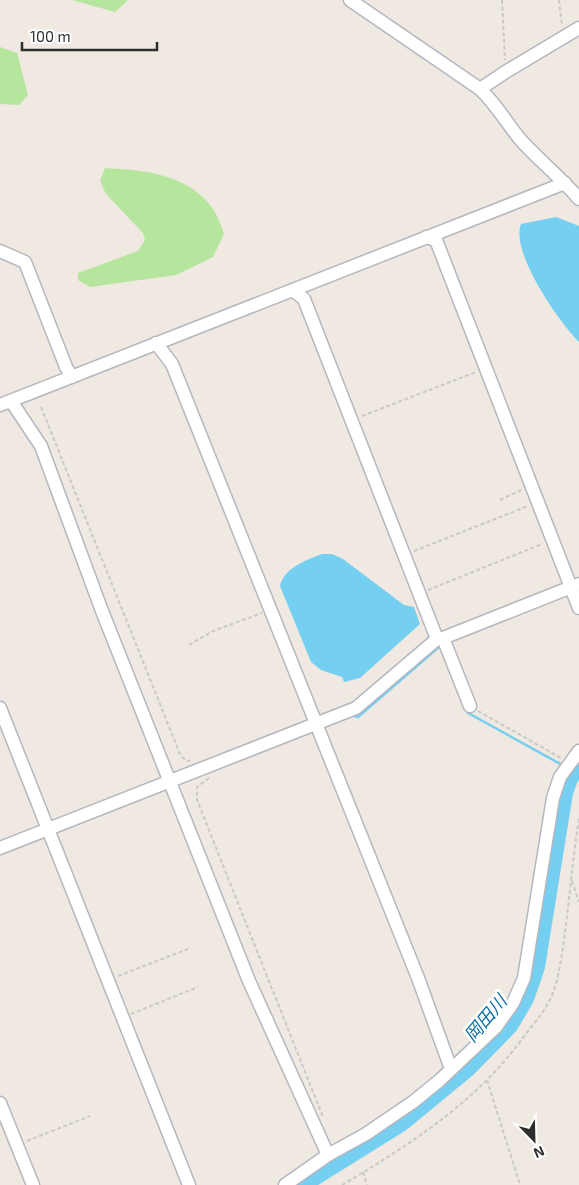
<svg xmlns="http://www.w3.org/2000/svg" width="579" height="1185" viewBox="0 0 579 1185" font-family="'Exo 2','Noto Sans JP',sans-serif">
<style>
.green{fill:#b6e59e}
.water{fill:#75cff0}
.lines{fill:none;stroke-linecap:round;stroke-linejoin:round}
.stream{stroke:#75cff0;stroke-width:2.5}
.river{stroke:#75cff0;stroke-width:16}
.minor-casing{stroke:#b4b7c1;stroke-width:15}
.path{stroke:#c9c9c9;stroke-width:2;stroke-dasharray:4 2.5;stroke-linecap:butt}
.minor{stroke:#fff;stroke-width:12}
.labels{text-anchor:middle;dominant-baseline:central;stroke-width:5;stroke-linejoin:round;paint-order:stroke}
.water-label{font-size:18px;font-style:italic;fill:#0d6fa3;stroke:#fff}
</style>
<rect width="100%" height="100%" fill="#efe9e1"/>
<path class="green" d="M72 0H128L115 12Z
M0 47 17 53 28 95 19 105 0 104Z
M105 168C144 170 189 174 213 209 218 216 221 226 224 234L213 257 176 275 90 287 78 280V273L138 251 145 240 143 233 106 194 100 181Z"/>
<path class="water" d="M556 217 579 226V342C559 322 510 252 521 224Z
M322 554H332L343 559 404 605 414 607 420 624 360 678 344 682 342 677 321 670 311 662 280 586C284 568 306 560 322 554Z"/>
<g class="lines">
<path class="stream" d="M466 709 468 713 564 766
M355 716 358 717 440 646 441 648"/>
<path class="river" d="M303 1185 401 1124 469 1068 510 1026 526 999 537 967 565 793 570 779 579 766"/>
<defs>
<path id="minor" d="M350 0 480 89C496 104 506 122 519 138 538 160 561 177 579 199
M480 89 507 71 579 28
M426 237 436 240 579 608
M0 251 25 262 66 367 72 377
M293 290 304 299 437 639
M156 343 172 364 418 978 451 1069
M11 401 41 446 102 611 249 981 328 1155
M0 405 565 183
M443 638 470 706
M0 708 189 1185
M0 848 356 708 437 639 443 638 579 584
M0 1103 33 1185
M285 1185 328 1155 366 1134 413 1102 440 1080 496 1027 513 1003 524 978 553 798 560 777 579 751"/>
</defs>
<use href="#minor" class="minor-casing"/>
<path class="path" d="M502 0 505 60
M559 0 562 25
M41 407 176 744C179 752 181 760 190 761
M362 416 476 372
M500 500 523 489
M414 551 528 506
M428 590 542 544
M189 645 213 631 262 613
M478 711 561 758
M209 778 197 787V800L323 1117
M572 881 579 902
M118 976 188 949
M131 1014 198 987
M487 1080 520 1185
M27 1141 90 1116
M363 1172 367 1185
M342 1185C411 1144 478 1101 525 1035 535 1022 546 1010 552 995 560 975 562 952 565 932 570 894 573 856 579 819"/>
<use href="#minor" class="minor"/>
</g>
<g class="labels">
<g class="water-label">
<text transform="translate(485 1018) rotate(-50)">岡田川</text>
</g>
</g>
<g transform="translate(534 1140) rotate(157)" stroke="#ffffff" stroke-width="4" paint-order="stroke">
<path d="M0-4L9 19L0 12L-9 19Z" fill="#2e2e2e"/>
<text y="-8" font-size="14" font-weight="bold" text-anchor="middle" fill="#2e2e2e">N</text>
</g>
<path d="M22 42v8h135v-8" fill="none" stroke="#2e2e2e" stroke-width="2.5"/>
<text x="30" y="42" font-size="15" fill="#2e2e2e" stroke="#ffffff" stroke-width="4" paint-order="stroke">100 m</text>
</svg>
